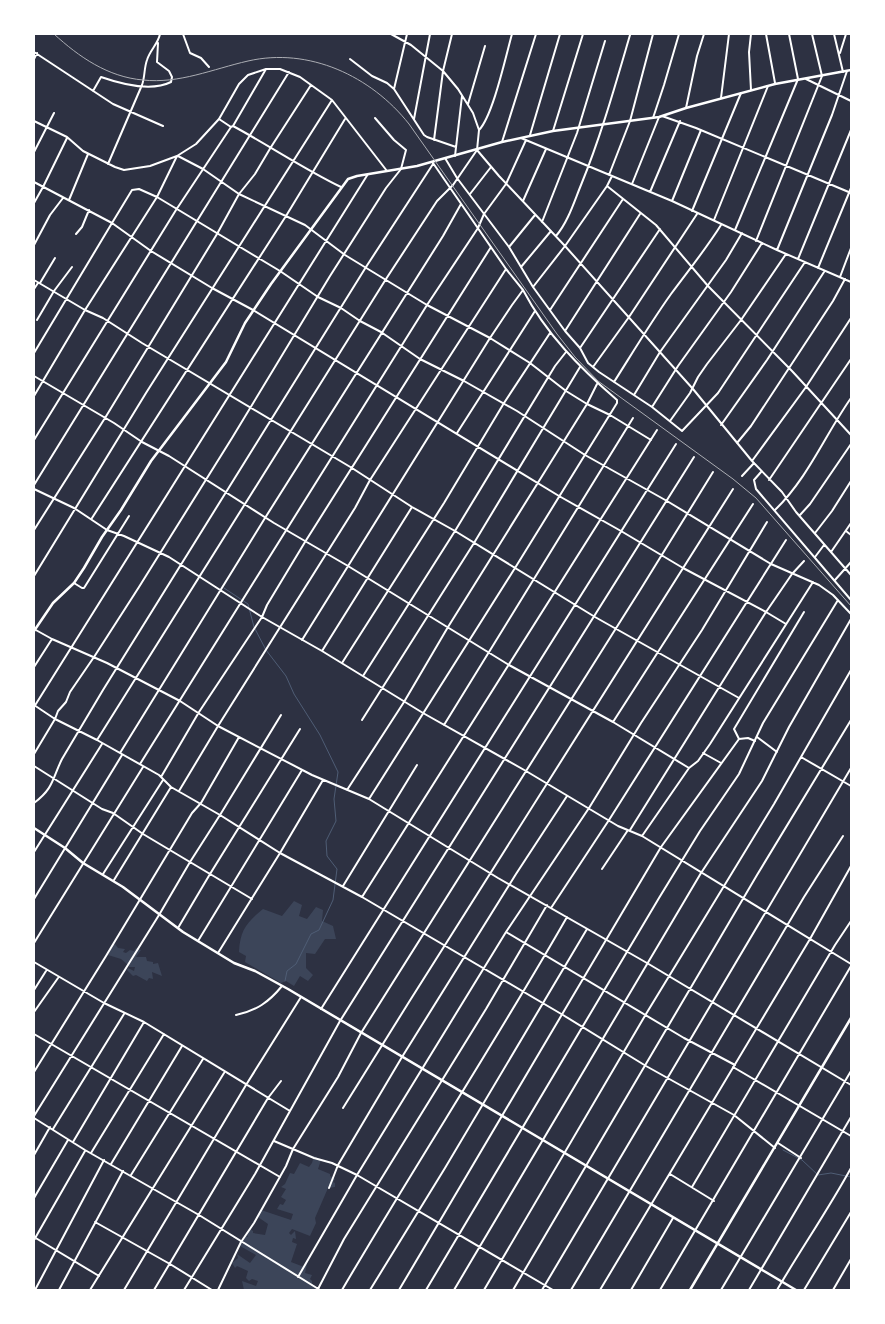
<svg xmlns="http://www.w3.org/2000/svg" width="885" height="1324" viewBox="0 0 885 1324" font-family="Commissioner,sans-serif">
<style>
.green{fill:#3c4559}
.lines{fill:none;stroke-linecap:round;stroke-linejoin:round}
.stream{stroke:#4f5d75;stroke-width:1}
.minor{stroke:#fff;stroke-width:2}
.tertiary{stroke:#fff;stroke-width:2.5}
.rail{stroke:#abadb3;stroke-width:1}
</style>
<rect width="100%" height="100%" fill="#2d3142"/>
<path class="green" d="M294 901 302 905 299 916 307 919 316 907 323 910 322 921 333 926 336 939H325L315 954 306 953V968L313 975 308 981 300 976 294 986 286 981 281 983 245 962 246 956 239 952C240 930 247 922 263 909L282 916Z
M115 944 118 948 125 949 123 952 126 953 130 950 134 951 136 948 141 950 136 957H146L147 961 153 962V964L158 963 162 976 152 972 153 979 149 978 147 981 136 975 133 976 127 970 128 968 134 971 135 967H129V964H127L121 959 108 955 113 945Z
M314 1156 321 1160 318 1169 330 1174V1176L335 1179 333 1182 335 1183V1187L328 1188 315 1218 316 1223 310 1236 292 1229 289 1233 291 1235 295 1231 296 1239 293 1238 292 1242 297 1244 291 1262 304 1267 306 1261 308 1260 305 1273 312 1275 310 1279 312 1281V1284L319 1290H244L242 1281 256 1286 258 1281 252 1279 249 1281 246 1278 248 1271 237 1266 235 1268 232 1263 238 1258 237 1254 250 1263 256 1255 240 1246 241 1243 246 1245 243 1240 246 1236 248 1237V1236L246 1235 250 1229 253 1231V1233L265 1235 268 1224 258 1217 261 1210 291 1220 293 1214 277 1209 280 1204 283 1205 286 1200 281 1197 286 1189 281 1187 285 1184 290 1173 294 1174 300 1163 309 1167 312 1163Z"/>
<g class="lines">
<path class="stream" d="M224 588 248 604 254 627 266 650 286 676 294 694 320 735 338 772 334 799 336 821 326 841 327 856 337 869 333 900 319 930 311 934 296 964 287 971 285 981
M783 1150 802 1160 818 1175 831 1173 851 1177"/>
<path class="minor" d="M82 34H95
M183 34 190 53 201 58 209 67
M220 34H231
M325 34H340
M751 34 749 52 751 90
M766 34 775 83
M834 34 843 72
M34 52 113 104 163 126
M840 53 846 34
M34 59 37 53
M350 59 372 76 387 83 394 89 424 135 427 137 456 147
M806 79 851 101
M394 89 407 34
M93 91 101 77C121 84 151 92 171 82L172 77 169 71 157 62 158 43
M721 98 729 34
M468 104 485 46
M686 108 697 56 704 34
M662 116 696 128 851 193
M653 118 664 85 679 34
M219 119 231 127 233 126C270 146 304 169 341 187
M414 119 430 34
M34 121 67 137 83 151 115 167 124 170 150 166 177 156 196 144 219 119 239 84 248 75 266 69H280L300 77 332 100 387 171
M233 126 266 69
M479 130C493 116 506 55 512 34
M553 131 583 34
M530 135 560 34
M521 138 672 201 777 250 851 282
M434 140 443 71 452 34
M502 142 536 34
M477 150 499 176 565 246 693 389 752 461 782 492 796 512 851 575
M34 152 54 113
M178 156 203 169 239 194 305 225 345 255 427 305 490 338 530 363 566 391 587 404 610 415 651 440
M455 156 462 96
M445 158 457 178 509 247 533 287 565 331 580 348 588 363 599 372 652 407 682 431 718 393 805 262
M108 164 142 85C145 77 144 68 147 60 150 50 158 44 160 34
M609 175 630 121 653 34
M612 176 607 186 656 225 708 286 792 371 851 435
M34 182 112 223 132 190 139 189 157 197 280 271 318 297 341 308 360 321 381 332 420 359 464 381 517 411 585 455 667 501 771 564 819 585 833 595 851 614
M632 184 659 117
M650 192 680 121
M470 194 491 167
M69 200 88 154
M523 201 546 149
M672 201 701 130
M34 203 43 187 67 138
M692 211 741 93
M714 220 768 86
M542 222 577 133 605 41
M735 230 798 79 789 34
M76 234 82 227 89 210
M556 236C568 222 574 202 581 185 601 136 615 86 630 35
M756 241 822 76 812 34
M34 245 50 215 63 198
M509 247 535 215
M777 250 832 115 847 71
M798 259 851 130
M521 267 551 231
M818 268 851 188
M840 277 851 248
M34 280 85 310 103 318 142 343 352 468 412 507 455 531 595 617 739 698
M40 283 55 258
M533 287 565 246 607 186
M34 289 38 283
M550 310 623 199
M37 320 54 291 72 267
M565 331 640 214
M580 348 660 229
M34 353 112 223 151 251 212 288 253 310 559 496 621 531 683 568 766 612 786 624
M593 367 629 317 697 214
M34 376 114 423 142 442 169 456 274 523 348 566 509 665 613 722 689 768
M614 382C633 352 651 322 671 294 688 271 706 249 721 225
M634 395 660 352 726 260 742 233
M34 396 85 310 157 197 177 156
M652 407 678 366 731 292 762 243
M670 421 690 393 698 377 707 364 741 320 786 254
M721 425 767 360 824 272
M457 433 535 311
M34 440 176 210 231 127
M737 443 751 426 833 301 845 279
M752 461 806 387 851 318
M761 472 754 480 756 489 851 600
M742 476 754 463
M769 480 851 359
M34 485 289 72
M34 489 74 508 107 530 124 536 169 557 262 617 322 651 423 713 526 771 618 826 642 836 851 964
M775 510C808 478 825 435 851 398
M800 515 810 504 851 444
M92 518 286 216 345 119
M34 530 105 418 217 234 239 194 255 174 271 147 311 85
M846 531 851 535
M815 533 832 511 851 481
M831 552 851 523
M815 557 824 545
M34 576 146 393 332 100
M835 580 851 562
M74 583 82 588H84L129 516
M34 629 52 639 107 663 180 701 218 726 312 775 369 799 498 878 647 963 851 1085
M302 640 490 338 512 305 523 290 506 269 433 163
M322 651 412 507
M342 663 444 503 504 403 550 333
M34 667 52 639
M363 676 455 531 555 366 566 352
M34 705 55 719 97 740 159 775 171 787 220 815 280 853 362 897 563 1015 646 1066 734 1115 775 1148
M34 707 368 174
M362 720 474 543 580 367
M613 722 753 504
M444 725 633 418
M757 737 777 752
M739 739 734 729 804 612
M97 740 386 279 437 201 453 185 477 150 479 130 473 113 458 89 443 71 411 45 391 34
M120 753 265 518 443 236 461 204
M703 753 721 763
M34 754 55 719 58 711 66 702 70 692 94 657 139 587 232 438 330 276 386 188 401 169 406 150 394 140 375 118
M801 757 851 786
M140 764 427 305 478 228 484 214 506 184 526 140
M34 766 102 809 113 813 143 834 252 899
M161 777 199 712 262 617 267 605 305 542 491 247
M347 790 404 702 448 627 587 404 597 384
M179 791 218 726 355 508 370 480 506 269
M369 799 515 568 617 403V400C580 368 546 334 523 290
M34 803C54 788 52 779 62 759L103 690 366 267 433 164
M630 830 766 612 792 574 804 561
M642 836 689 768 698 761 710 744 813 582
M34 852 102 744
M602 869 628 830
M103 874 163 780
M114 880 171 787
M343 886 417 765
M362 897 657 430
M34 899 122 755
M551 908 609 820 786 540
M178 928 210 874 300 729
M506 932 684 1038 735 1065
M198 941 302 770
M34 943 143 767
M218 953 280 853 323 780
M34 962 104 1003 144 1022 290 1111
M34 990 46 971
M321 1009 676 444
M34 1012 58 978
M236 1015C256 1011 269 1002 282 986
M34 1034 280 1177
M733 1067 851 1136
M34 1072 106 956 192 813 201 803 239 737
M343 1108 409 1002 733 489
M34 1116 159 915 190 862 220 815 281 715
M34 1118 85 1150 199 1215 320 1290
M53 1129 124 1014
M274 1141 314 1158 332 1163 357 1175 553 1290
M73 1142 144 1022
M778 1143 801 1158
M91 1153 164 1034
M34 1155 50 1127
M111 1164 182 1046
M670 1174 714 1201
M131 1175 203 1059
M692 1187 835 945 851 921
M329 1188 338 1165 402 1057 516 874 567 796
M34 1198 68 1140
M95 1222 170 1264 212 1290
M34 1237 99 1276
M34 1240 85 1151
M298 1277 357 1175 506 932 589 808 641 723 702 630 767 522
M318 1289 344 1239 486 1009 547 905
M35 1290 104 1160
M59 1290 123 1171
M90 1290 224 1073
M124 1290 246 1085 301 997
M154 1290 268 1098 281 1081
M184 1290 255 1174 340 1021 694 457
M218 1290 241 1242 254 1223 286 1166 293 1149 338 1077 361 1033 642 587 713 472
M342 1290C415 1165 495 1043 567 917
M370 1290 445 1168 587 929
M399 1290 661 847 739 739 748 738 755 741
M426 1290 659 898 700 831 739 774 763 723 838 600
M454 1290 701 873 762 781 789 727 851 619
M484 1290 646 1014 774 804 851 670
M513 1290 757 875 851 720
M542 1290 851 768
M571 1290 804 897 843 836
M600 1290 810 939 851 866
M631 1290 673 1218
M660 1290 851 966
M721 1290 851 1071
M749 1290 851 1117
M777 1290C801 1249 828 1210 851 1168
M804 1290 851 1212
M833 1290 851 1259"/>
<path class="tertiary" d="M34 631 53 603 74 583 84 568 102 537 121 510 151 461 226 362 245 323 271 284 348 179 357 176 417 166 502 142 553 131 659 117 686 108 775 84 851 70
M34 828 65 848 83 863 123 887 183 932 234 963 255 971 288 989 796 1290
M690 1290 851 1018"/>
<path class="rail" d="M54 34C79 57 108 77 143 80 179 84 213 69 248 61 309 47 371 76 409 124L557 334 575 357 598 381 733 479 756 498 851 606"/>
</g>
<rect width="885" height="1324" fill="none" stroke="#ffffff" stroke-width="70"/>
</svg>
